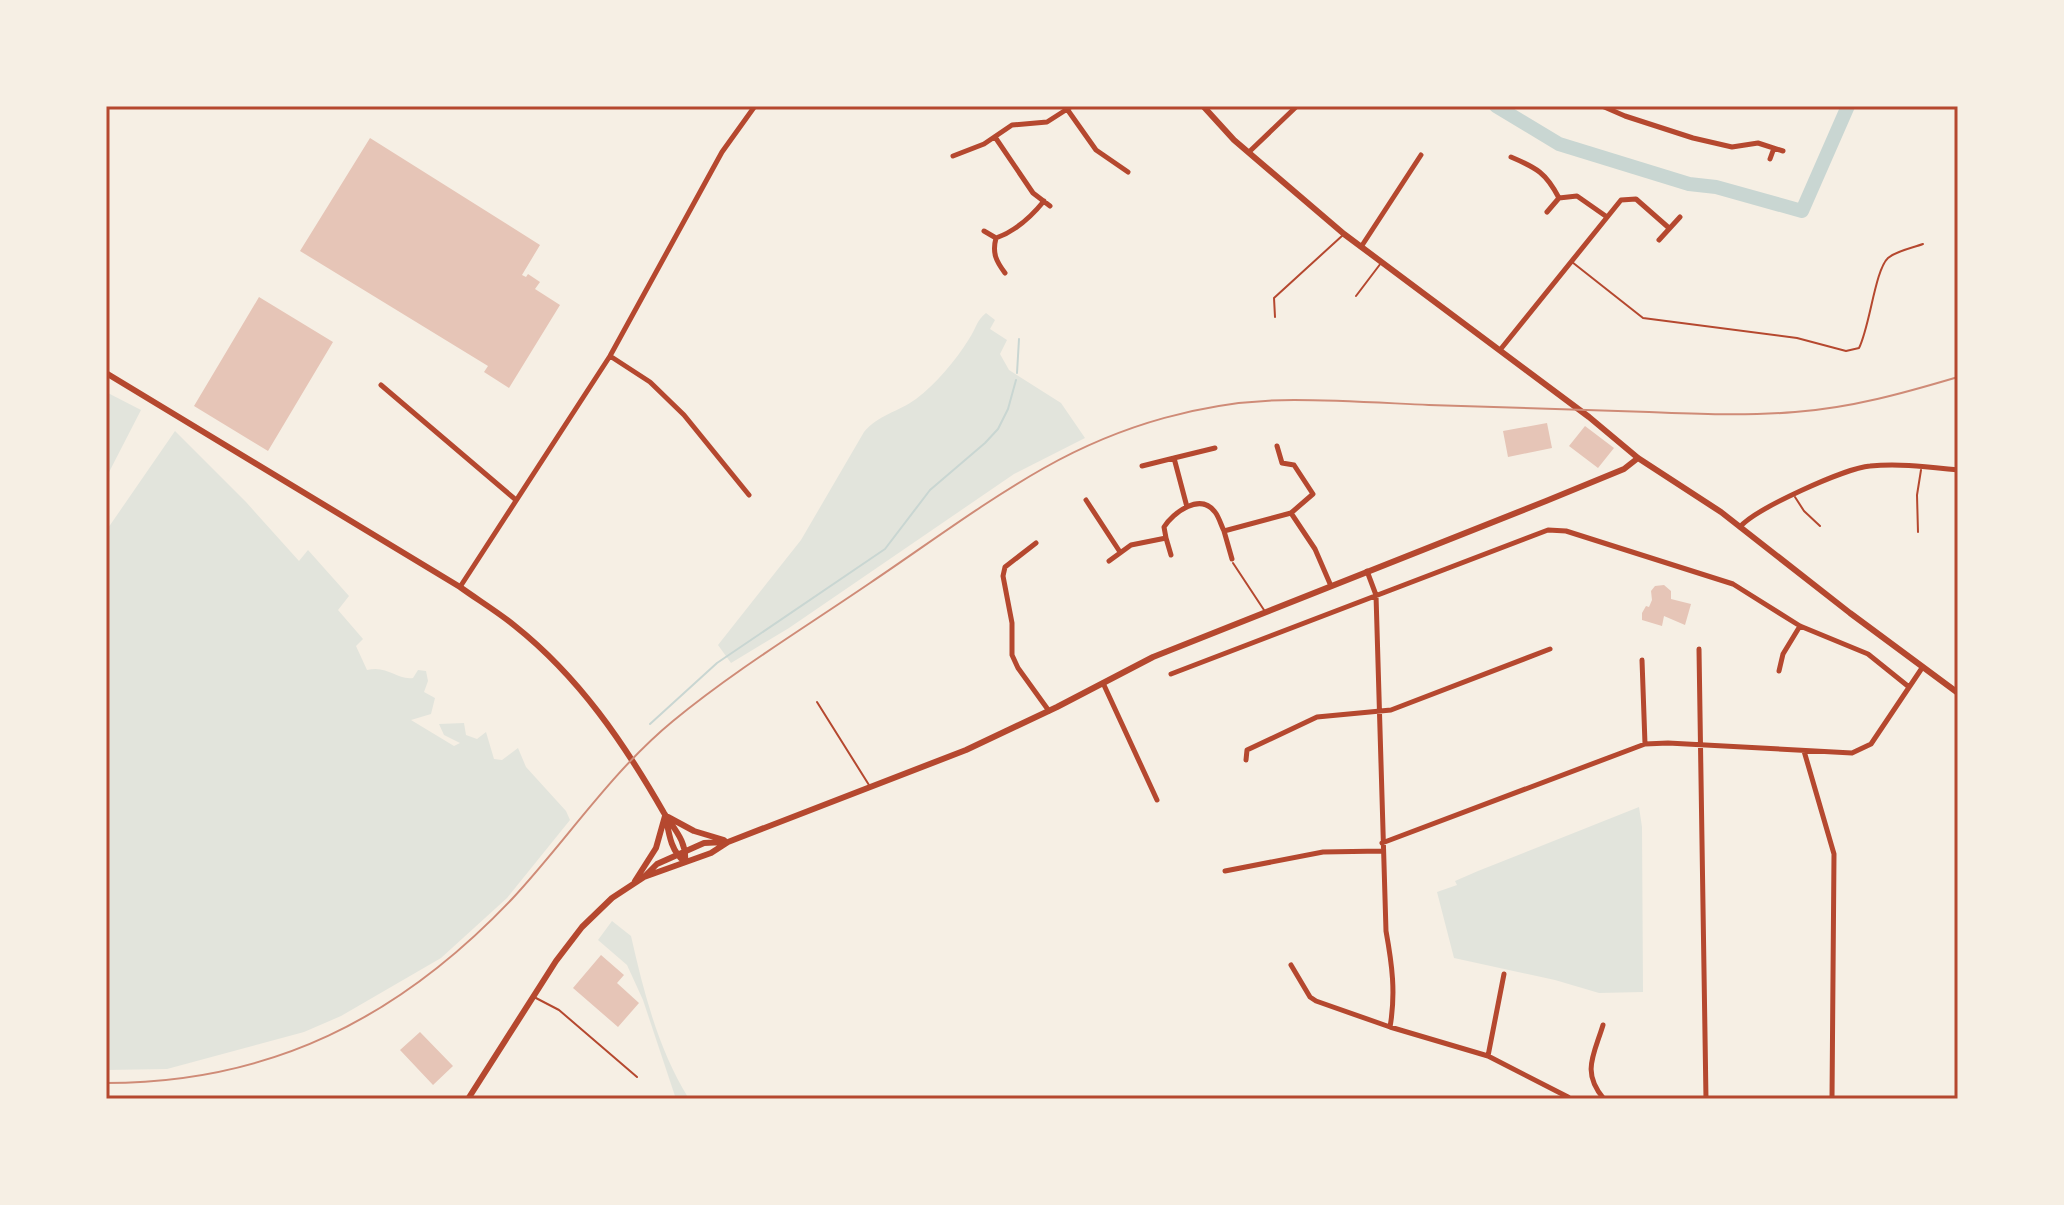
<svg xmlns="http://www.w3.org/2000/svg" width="2064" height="1205" viewBox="0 0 2064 1205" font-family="Signika,sans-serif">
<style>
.green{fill:#e2e4dc}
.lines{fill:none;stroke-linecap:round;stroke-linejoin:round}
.stream{stroke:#c9d6d2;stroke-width:2}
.river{stroke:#c9d6d2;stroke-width:14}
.building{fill:#e6c5b7}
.service{stroke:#b5482f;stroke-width:2}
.minor{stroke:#b5482f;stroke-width:5}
.secondary{stroke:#b5482f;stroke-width:6}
.rail{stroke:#cf8b77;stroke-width:2}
.neatline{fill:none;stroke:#b5482f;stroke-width:3}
</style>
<rect width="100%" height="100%" fill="#f6efe4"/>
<path class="green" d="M986 313 995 320 990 329 1007 340 1000 354 1009 370 1061 403 1085 438 1014 474 789 628 731 663 718 645 801 540 864 432C878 415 898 412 916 399 936 384 956 360 969 339 976 329 976 321 986 313Z
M106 392 141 410 106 478Z
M175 431 246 502 299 561 308 550 349 596 338 610 363 639 356 646 367 670C388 665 396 680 413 678L418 670 426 671 428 681 424 692 435 698 431 714 411 720 454 746 460 743 444 735 439 724 464 723 466 735 477 739 486 732 494 759 502 760 518 748 526 767 566 811 570 820 507 898 441 958 341 1016 304 1032 167 1069 106 1070V531Z
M1639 807 1642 827 1643 992 1599 993 1555 980 1454 958 1437 892 1457 885 1455 881 1478 871Z
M612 921 631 936C644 993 658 1049 689 1099H676L643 1000 627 965 598 940Z"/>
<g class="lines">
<path class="stream" d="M1017 373 1019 339
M650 724 717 663 885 549 930 490 985 443 998 429 1008 409 1016 380"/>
<path class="river" d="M1496 106 1559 144 1689 184 1716 187 1802 211 1848 106"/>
</g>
<path class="building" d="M370 138 540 245 522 275 526 277 528 274 540 282 535 289 560 305 509 388 484 372 488 366 300 251Z
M259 297 333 342 268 451 194 406Z
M1547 423 1552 448 1508 457 1503 431Z
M1585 426 1614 448 1598 468 1569 446Z
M1664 585 1671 591V599L1691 604 1685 625 1664 616 1662 626 1642 620V613L1646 606 1649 607 1652 600 1651 591 1655 586Z
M601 955 624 975 617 983 639 1003 618 1027 573 988Z
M420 1032 453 1066 433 1085 400 1050Z"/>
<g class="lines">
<path class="service" d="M1572 262 1643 318 1797 338 1846 351 1859 348C1870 326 1875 270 1888 258 1896 251 1912 248 1923 244
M1356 296 1381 263
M1275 317 1274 298 1343 235
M1795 497 1804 511 1820 526
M1918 532 1917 495 1921 470
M1233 563 1264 610
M817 702 869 785
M534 997 559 1010 637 1077"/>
<path class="minor" d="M1602 106 1625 116 1693 138 1732 147 1758 143 1783 151
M1067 109 1096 150 1128 172
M995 137 1033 193 1050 206
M1249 152 1297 106
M953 156 984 144 1012 125 1047 122 1072 106
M1511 157C1537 168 1546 173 1559 198
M1770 159 1774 148
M1547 212 1559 198 1577 196 1607 217
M984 231 996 238
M1659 240 1680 217
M1361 247 1421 155
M1005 273C996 261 992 253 996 238 1016 231 1031 217 1044 201
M1500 350 1621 200 1636 199 1669 228
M610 356 650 382 684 415 749 495
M381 385 516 500
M1277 446 1282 463 1294 465 1313 494 1291 513 1315 549 1331 586
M1142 466 1174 458
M1086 500 1120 552
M1187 507 1174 458 1215 448
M1740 527C1755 509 1845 468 1870 466 1899 463 1929 467 1958 470
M1224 531 1232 559
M1166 538 1171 555
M1036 543 1005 567 1003 576 1012 623V655L1018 668 1049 711
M1109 561 1131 545 1166 538 1164 527C1173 513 1200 492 1215 512 1219 517 1221 525 1224 531L1291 513
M1367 571 1376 595 1386 931C1392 964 1396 993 1390 1027
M460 587 610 356 722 152 755 106
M1699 649 1706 1099
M1642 660 1645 744
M1779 671 1783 654 1800 626
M1171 674 1548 530 1566 531 1733 584 1800 626 1868 654 1909 687
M1103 683 1157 800
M1804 751 1834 854 1832 1099
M1246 760 1247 750 1317 717 1391 710 1550 649
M1382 843 1645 744 1668 743 1852 753 1871 744 1922 668
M1225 871 1323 852 1382 851
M1291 965 1310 997 1316 1001 1390 1027 1488 1056 1568 1097
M1603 1025C1594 1055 1581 1072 1604 1099
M1488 1056 1504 974"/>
<path class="secondary" d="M1203 106 1234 140 1344 234 1589 417 1638 458 1721 512 1850 613 1958 693
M106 373 460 587C478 600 498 612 515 626 579 677 624 743 664 813 674 829 687 841 685 862
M668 817 694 831 724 840
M666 818C669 835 671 851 685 862
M644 877 711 853 728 842 966 750 1057 707 1153 657 1546 501 1624 469 1638 458
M635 881 656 848 665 816
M468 1099 556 961 582 927 612 898 644 877 657 864 704 843 724 842"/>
<path class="rail" d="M106 1083C271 1083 399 1018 512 899 566 841 611 772 673 721 735 670 804 628 870 583 928 544 984 502 1044 468 1120 425 1206 400 1294 400 1339 400 1384 403 1429 405 1503 408 1576 410 1649 412 1697 414 1746 416 1795 412 1851 408 1904 393 1958 377"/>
</g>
<rect width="2064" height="1205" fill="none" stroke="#f6efe4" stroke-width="216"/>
<rect x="108" y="108" width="1848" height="989" class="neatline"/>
</svg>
